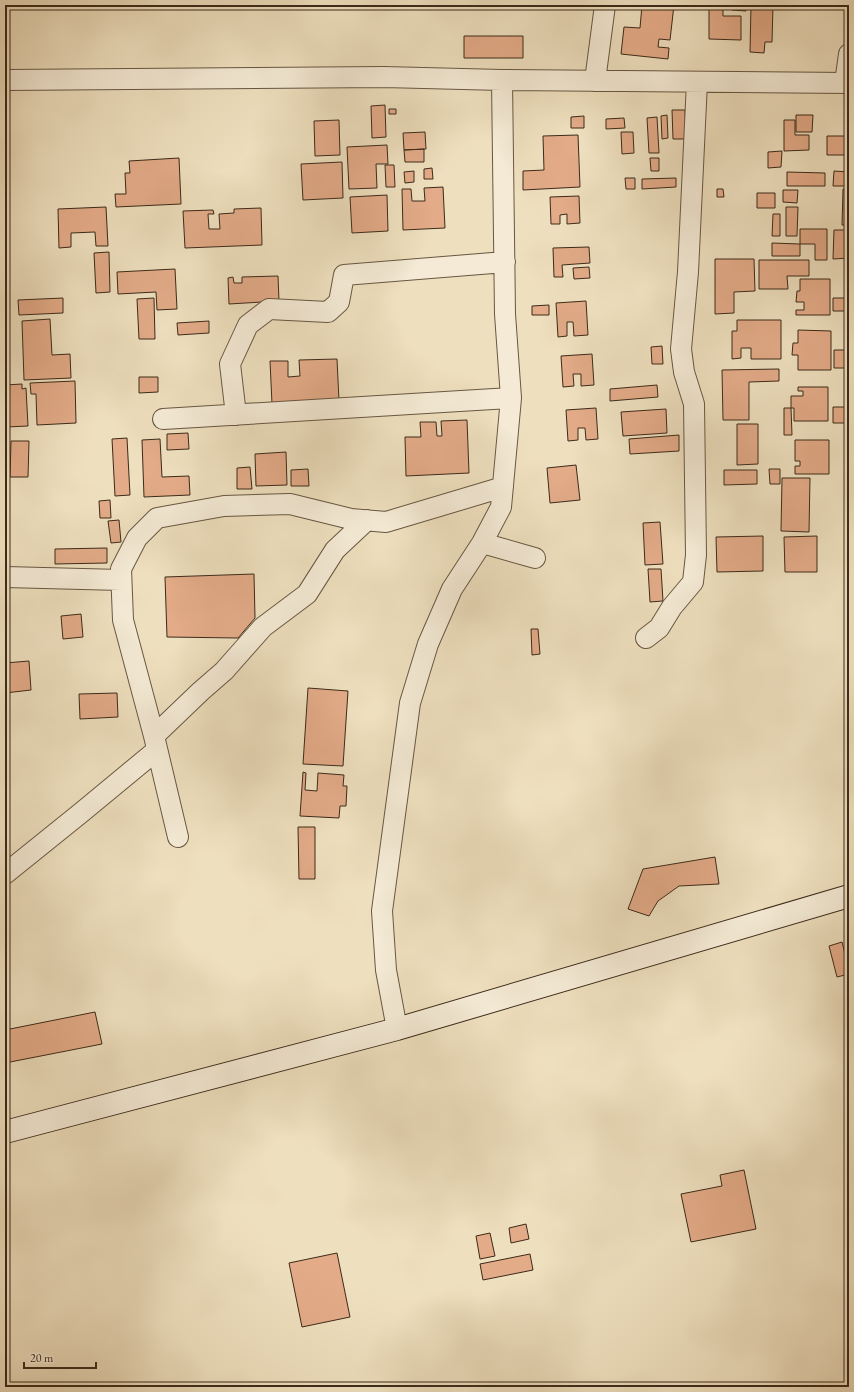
<svg xmlns="http://www.w3.org/2000/svg" width="854" height="1392" viewBox="0 0 854 1392" font-family="'EB Garamond',serif">
<style>
.building{fill:#e3ab88;stroke:#3c2a19}
.lines{fill:none;stroke-linecap:round;stroke-linejoin:round}
.street-casing{stroke:#685742;stroke-width:22}
.secondary-casing{stroke:#3c2a19;stroke-width:24}
.street{stroke:#f4ead5;stroke-width:20}
.secondary{stroke:#f4ead5;stroke-width:22}
</style>
<rect width="100%" height="100%" fill="#eedfbe"/>
<filter id="stains"><feTurbulence type="fractalNoise" baseFrequency=".005" numOctaves="4"/><feColorMatrix values="0 0 0 0 .2 0 0 0 0 .09 0 0 0 0 .02 0 0 0 .5 -.17"/></filter>
<radialGradient id="worn" r=".72"><stop offset=".6" stop-color="#630" stop-opacity="0"/><stop offset="1" stop-color="#630" stop-opacity=".3"/></radialGradient>
<path class="building" d="M642 5H674L670 40 659 39 658 47 669 48 668 59 621 54 624 27 640 28Z
M709 5H723V16H741V40L709 39Z
M732 5H746V11L732 10Z
M751 5H773L772 42H765L764 53 750 52Z
M464 36H523V58H464Z
M385 105 386 137 372 138 371 106Z
M389 109H396V114H389Z
M672 110H685L686 139H673Z
M667 115 668 138 662 139 661 116Z
M796 115H813L812 132H796Z
M584 116V128H571V117Z
M657 117 659 153H649L647 118Z
M624 118 625 128 606 129V119Z
M339 120 340 155 315 156 314 121Z
M784 120H795V135H809V150L784 151Z
M425 132 426 149 404 150 403 133Z
M621 132H633L634 153 622 154Z
M578 135 580 187 523 190V171L544 170 543 136Z
M827 136H849V155H827Z
M387 145 388 164H376L377 188 349 189 347 147Z
M424 149V162H405L404 150Z
M782 151 781 167 768 168V152Z
M179 158 181 204 116 207 115 194H126L125 173H130L129 161Z
M650 158H659V171H651Z
M342 162 343 198 303 200 301 164Z
M385 165H394L395 187H386Z
M432 168 433 179H424V169Z
M414 171V182L405 183 404 172Z
M834 171 849 172V186H833Z
M787 172 825 173V186H787Z
M625 178H635V189H626Z
M676 178V187L642 189V179Z
M443 187 445 228 403 230 402 189H411L412 201H425L424 188Z
M717 189H723L724 197H717Z
M843 189 849 190V225H842Z
M783 190H798L797 203 783 202Z
M757 193H775V208H757Z
M387 195 388 231 352 233 350 197Z
M579 196 580 223 567 224V214L560 215V224H551L550 197Z
M106 207 108 246H96L95 232 71 233V247L59 248 58 209Z
M786 207H798L797 236H786Z
M261 208 262 245 185 248 183 211 213 210 214 214H208L209 229H220L219 214 234 213V209Z
M773 214H780V236H772Z
M800 229H827V260H815V244H800Z
M834 230H845V248H849V258L833 259Z
M772 243 800 244V256H772Z
M589 247 590 263 562 265 563 277H554L553 248Z
M109 252 110 292 96 293 94 253Z
M715 259H754L755 291 734 292V313L715 314Z
M759 260H809V276H787L788 289H759Z
M589 267 590 278 574 279 573 268Z
M175 269 177 309 157 310 156 292 118 294 117 272Z
M278 276 279 301 229 304 228 278 233 277 234 283H242V277Z
M800 279H830V315H796V310H804V302H796L797 291H800Z
M63 298V313L19 315 18 300Z
M154 298 155 339H139L137 299Z
M833 298H849V311H833Z
M586 301 588 335 574 336 573 322H567V336L558 337 556 303Z
M549 305V315H532V306Z
M50 319 52 355 70 354 71 378 24 380 22 321Z
M737 320H781V359H751V348H741V358L732 359V331H737Z
M209 321V333L178 335 177 323Z
M798 330 831 331V370H798V355H792L793 343H798Z
M662 346 663 364H652L651 347Z
M834 350H849V368H834Z
M592 354 594 385 581 386V374H573L574 386 563 387 561 356Z
M337 359 339 401 272 404 270 361H288V377L300 376 299 360Z
M779 369V381L749 382V420H723L722 370Z
M139 377H158V392L139 393Z
M75 381 76 423 37 425 36 394H31L30 383Z
M22 384V389L26 388 28 426 6 427 5 385Z
M657 385 658 397 610 401V389Z
M798 387H828V421H794V408H791V396H803V391H798Z
M833 407H849V423H833Z
M596 408 598 439 586 440 585 428H578V440L568 441 566 410Z
M784 408H791L792 435H784Z
M666 409 667 433 623 436 621 412Z
M467 420 469 473 406 476 405 437H421L420 422H436L437 436H442L441 421Z
M737 424H758V464L737 465Z
M188 433 189 449 167 450V434Z
M679 435V451L630 454 629 439Z
M127 438 130 495 115 496 112 439Z
M160 439 162 477 189 476 190 495 144 497 142 440Z
M795 440H829V474H795V466H800V461H795Z
M11 441H29L28 477H10Z
M286 452 287 485 256 486 255 454Z
M576 465 580 500 550 503 547 468Z
M250 467 252 489H237V468Z
M308 469 309 486H291V470Z
M769 469H780V484H770Z
M724 470H757V484L724 485Z
M782 478H810L809 532 781 531Z
M110 500 111 518H100L99 501Z
M119 520 121 542 111 543 108 521Z
M660 522 663 564 645 565 643 523Z
M763 536V571L717 572 716 537Z
M817 536V572H785L784 537Z
M107 548V563L55 564V549Z
M648 569H661L663 601 650 602Z
M254 574 255 618 238 638 167 637 165 577Z
M81 614 83 637 63 639 61 616Z
M531 629H538L540 654 532 655Z
M29 661 31 690 5 693V663Z
M308 688 348 691 343 766 303 764Z
M117 693 118 717 80 719 79 694Z
M303 772 306 773 305 790 317 791 318 773 344 775 343 786H347L346 806H340L339 818 300 816Z
M298 827H315V879H299Z
M715 857 719 884 679 886 658 901 649 916 628 909 643 869Z
M842 942 849 969V974L837 977 829 946Z
M95 1012 102 1044 5 1063V1030Z
M744 1170 756 1229 691 1242 681 1194 722 1186 720 1175Z
M526 1224 529 1239 511 1243 509 1228Z
M490 1233 495 1256 480 1259 476 1236Z
M337 1253 350 1317 302 1327 289 1263Z
M530 1254 533 1270 483 1280 480 1264Z"/>
<g class="lines">
<defs>
<path id="street" d="M5 80 384 77 502 80 849 83
M595 81 605 5
M845 83 849 54
M236 415 230 364 248 325 269 309 328 312 339 302 344 275 505 262
M163 419 511 398
M482 543 535 558
M5 577 121 580
M646 638 659 628 672 607 693 582 696 555 694 404 684 372 681 349 688 272 697 82
M154 736 201 691 224 671 263 627 307 594 335 550 367 520
M178 837 154 736 123 620 121 569 137 538 157 518 224 506 290 504 351 519 386 522 503 487
M5 874 82 812 157 750
M397 1029 386 970 382 911 410 703 428 644 452 589 482 543 501 507 511 398 505 314 502 80"/>
<path id="secondary" d="M5 1132 397 1029 849 896"/>
</defs>
<use href="#street" class="street-casing"/>
<use href="#secondary" class="secondary-casing"/>
<use href="#street" class="street"/>
<use href="#secondary" class="secondary"/>
</g>
<rect width="854" height="1392" fill="none" stroke="#eedfbe" stroke-width="20"/>
<rect x="6" y="6" width="842" height="1380" fill="none" stroke="#3c2a19" stroke-width="2"/>
<rect x="10" y="10" width="834" height="1372" fill="none" stroke="#3c2a19"/>
<path d="M24 1362v6h72v-6" fill="none" stroke="#3c2a19" stroke-width="2"/>
<text x="30" y="1362" font-size="12" fill="#3c2a19" stroke="#f4ead5" stroke-width="3" paint-order="stroke">20 m</text>
<rect width="100%" height="100%" filter="url(#stains)"/>
<rect width="100%" height="100%" fill="url(#worn)"/>
</svg>
